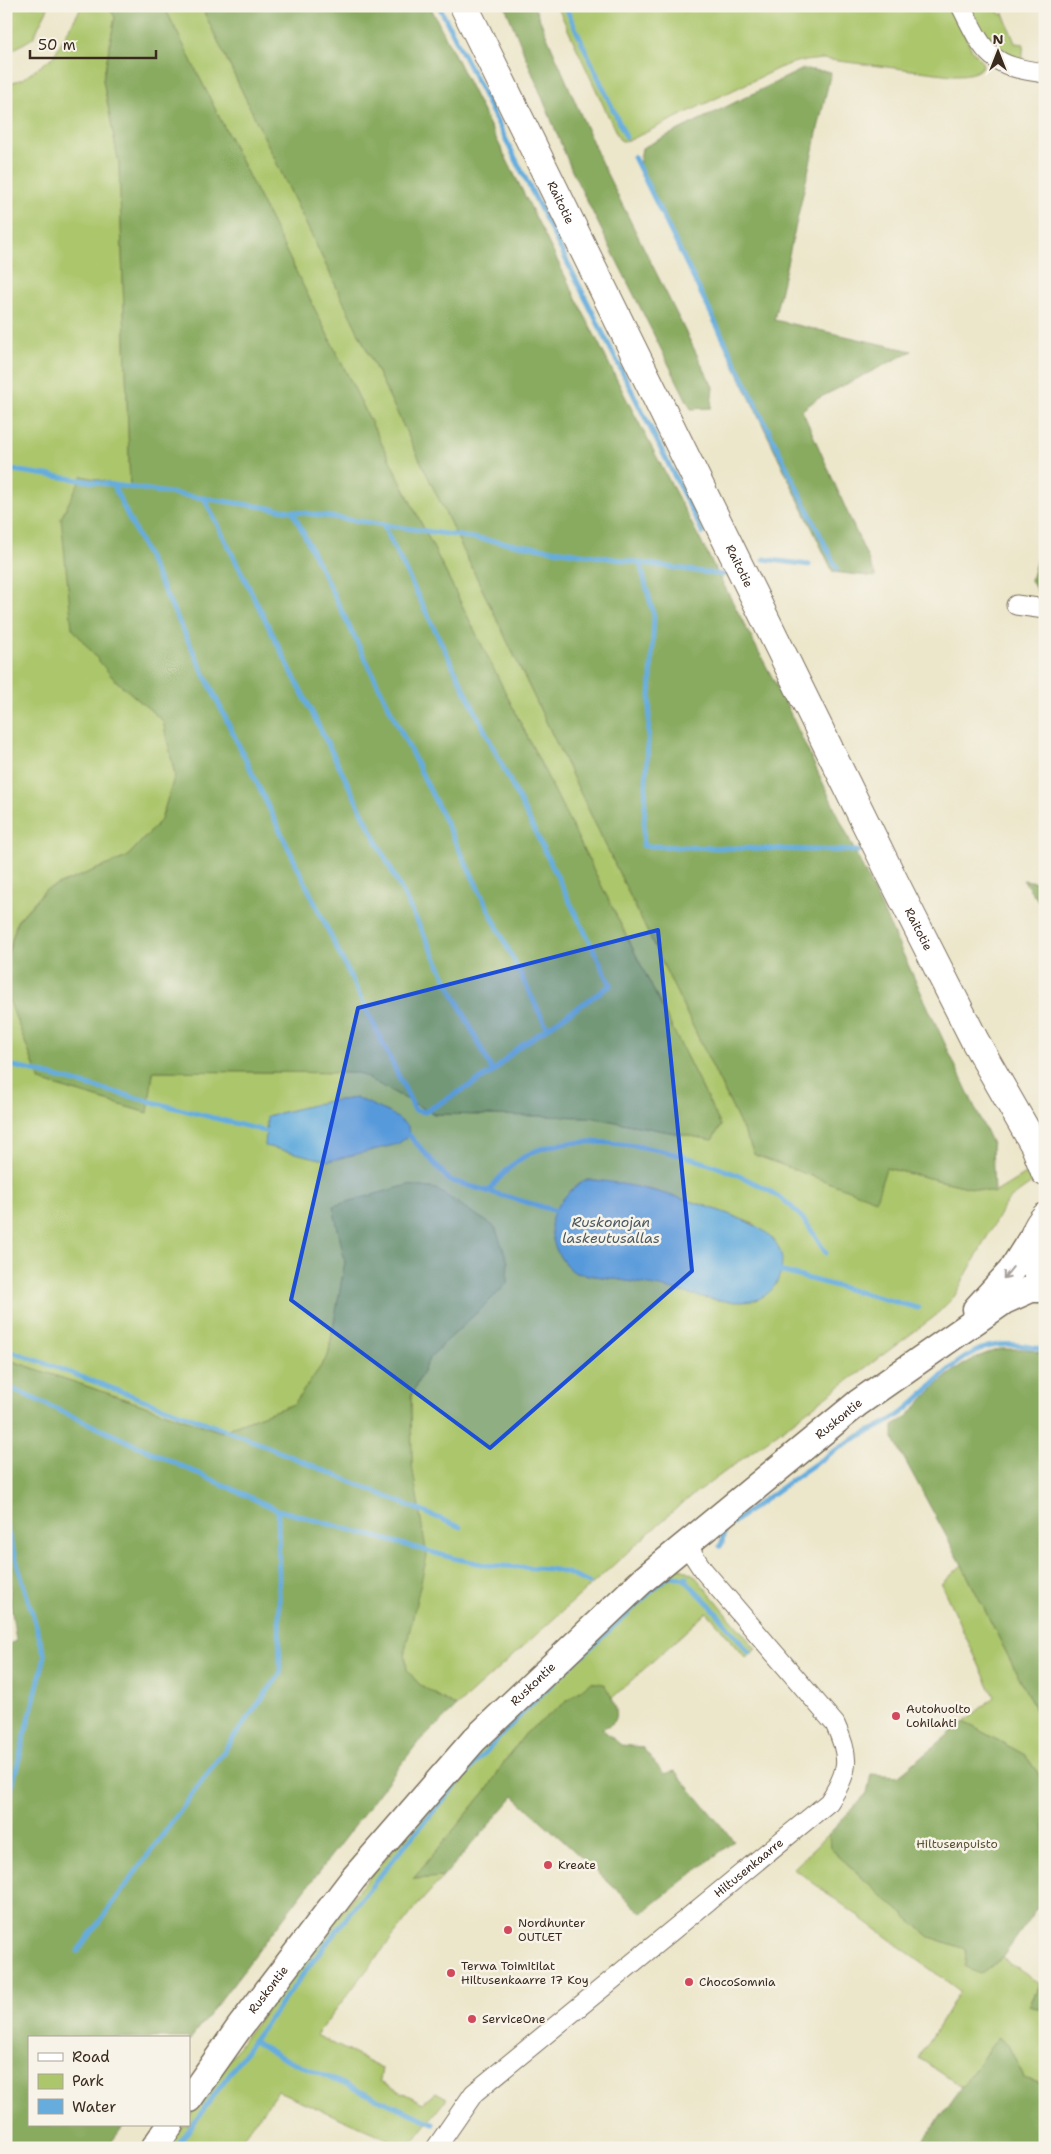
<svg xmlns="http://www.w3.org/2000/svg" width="1051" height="2154" viewBox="0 0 1051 2154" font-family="'Shantell Sans',sans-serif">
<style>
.green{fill:#acc66c;stroke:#747845;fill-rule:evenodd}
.forest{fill:#89ab60;stroke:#626a3f}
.water{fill:#66addd;stroke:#506c7e}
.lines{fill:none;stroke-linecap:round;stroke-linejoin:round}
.stream{stroke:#66addd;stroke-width:5}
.minor-casing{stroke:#796c5a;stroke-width:21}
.secondary-casing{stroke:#796c5a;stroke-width:29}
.primary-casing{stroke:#796c5a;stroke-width:30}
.minor{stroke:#fff;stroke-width:19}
.secondary{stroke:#fff;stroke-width:26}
.primary{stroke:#fff;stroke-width:28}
.oneway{stroke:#a79f9a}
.marked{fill:#1d4ed8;fill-opacity:0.2;stroke:#1d4ed8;stroke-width:4;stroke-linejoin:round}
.poi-dot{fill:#d1495b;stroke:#f7f3e8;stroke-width:2}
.labels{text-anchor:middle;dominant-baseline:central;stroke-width:5;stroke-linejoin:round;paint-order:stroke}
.street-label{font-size:12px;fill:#3b2a1e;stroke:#f7f3e8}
.poi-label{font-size:12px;fill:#3b2a1e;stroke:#f7f3e8;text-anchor:start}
.park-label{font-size:12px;fill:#575132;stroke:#f7f3e8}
.water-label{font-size:14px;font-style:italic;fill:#4a5861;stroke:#f7f3e8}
</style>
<rect width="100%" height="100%" fill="#f7f3e8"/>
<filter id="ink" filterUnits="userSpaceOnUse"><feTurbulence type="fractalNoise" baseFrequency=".02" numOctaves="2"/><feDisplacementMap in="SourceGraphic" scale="10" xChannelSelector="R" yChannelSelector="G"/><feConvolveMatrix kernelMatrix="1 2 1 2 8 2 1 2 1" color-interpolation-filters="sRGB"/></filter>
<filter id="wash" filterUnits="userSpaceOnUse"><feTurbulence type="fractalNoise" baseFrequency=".0096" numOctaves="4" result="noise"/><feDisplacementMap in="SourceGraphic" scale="20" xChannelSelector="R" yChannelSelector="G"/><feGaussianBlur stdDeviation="1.12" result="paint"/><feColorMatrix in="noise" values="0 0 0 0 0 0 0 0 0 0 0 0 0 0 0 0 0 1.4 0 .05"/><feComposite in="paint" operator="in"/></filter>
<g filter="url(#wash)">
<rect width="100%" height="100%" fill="#ece6ca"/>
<path class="green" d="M6 6H49L33 38 6 54Z
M82 6H108L115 17 103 80 119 164 130 488 113 678 163 721 175 775 161 820 127 857 45 890 17 921 6 961V84L23 79 53 57Z
M164 6H201L755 1155 876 1199 885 1168 994 1193 1035 1168 1039 1178 1012 1197 1004 1206 954 1297 934 1317 680 1505 456 1707 419 1684 407 1670 405 1651 412 1465 411 1396 430 1357 507 1284 436 1189 408 1185 333 1206 345 1262 328 1356 294 1404 241 1423 222 1432 6 1359V992L40 1081 147 1113 153 1071 358 1073 434 1114 590 1117 712 1140 721 1126ZM357 1098 409 1135 398 1144 329 1160 267 1116 325 1102ZM596 1180 652 1190 706 1206 754 1224 729 1301 653 1285 576 1273C557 1262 546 1233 555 1212 558 1204 570 1190 577 1185 582 1182 590 1181 596 1180Z
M557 6H950L972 50 981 60 983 65C978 75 963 75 952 75L822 59 796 62 779 68 628 141H622L619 139Z
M969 6H996L1000 15 1003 13 1015 43 1024 44 1022 59C991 52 982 33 969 6Z
M962 1565 1045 1729V1783L1025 1755 964 1722 994 1697 941 1584Z
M681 1568 694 1575 756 1649 746 1658 707 1612 612 1698 604 1684 526 1733 504 1762 489 1787 414 1879 443 1877 416 1907 316 2035 382 2068 380 2081 423 2103 436 2092 447 2098 408 2148 278 2091 235 2148H167L183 2125H189V2117L246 2036 360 1888 489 1739 670 1569Z
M829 1834 830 1848 881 1895 930 1937 966 1949 981 1974 1002 1958 1040 1984 1029 2006 1045 2010V2085L1024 2078 1008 2045 998 2037 962 2087 919 2058 960 1991 793 1868Z"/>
<path class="forest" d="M108 6H164L721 1126 712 1140 590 1117 434 1114 358 1073 153 1071 148 1113 40 1081 6 992V961L17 922 45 890 127 857 161 820 175 775 163 721 113 678 72 628 61 518 82 476 130 487 119 164 103 80 115 17Z
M201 6H430L626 398 785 702 992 1144 994 1193 886 1168 876 1200 755 1155Z
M505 6H534L602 164 713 387 711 408 691 409 572 171Z
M803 69 831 72 774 320 912 351 817 399 802 410 876 577 833 572 639 166 642 148Z
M1045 532V598L1040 597 1031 580Z
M1023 880 1045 883V910Z
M408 1185 436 1189 495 1227 508 1262 507 1284 430 1357 411 1396 412 1465 427 1556 405 1651 407 1670 419 1684 456 1707 416 1745 189 2041V2038H29V2125H124L107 2148H6V1645L16 1641 10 1598 11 1569 6 1533V1359L222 1432 241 1423 294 1404 328 1356 345 1262 333 1206Z
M1001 1349H1026L1045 1354V1729L962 1565 893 1438V1426C907 1419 916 1407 927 1395 947 1374 971 1356 1001 1349Z
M591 1682 604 1684C609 1693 623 1713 613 1723 610 1725 605 1727 602 1729L621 1745 642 1747 664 1774 675 1771 734 1841 642 1913 514 1796 443 1877 413 1879 489 1787 504 1762 526 1733Z
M964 1722 1025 1755 1045 1783V1897L1002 1958 981 1974 965 1968 966 1949 930 1937 881 1895 830 1848 829 1834 867 1793 871 1774 898 1776Z
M1045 1977V2010L1029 2006Z
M998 2037 1008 2045 1024 2078 1045 2085V2148H918Z"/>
<path class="water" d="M357 1098 392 1114 408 1126 409 1135 398 1144 329 1161 265 1146 267 1116 325 1102Z
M586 1180C618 1178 748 1213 770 1236 782 1248 785 1261 779 1277 775 1289 765 1298 752 1301 724 1306 683 1291 655 1286 629 1281 602 1277 576 1273 558 1263 544 1230 555 1210 561 1199 575 1186 586 1180Z"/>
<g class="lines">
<path class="stream" d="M439 6 703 533
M565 6 626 137
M634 157 837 569
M6 469 723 575
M113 485 415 1110 425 1112 493 1072 516 1049 611 985 383 525
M204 498 493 1072
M293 512 547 1028
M764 559 809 565
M640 563 654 616 643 846 858 851
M6 1064 272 1133
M404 1132 409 1135 449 1180 560 1212
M488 1192C500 1176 515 1160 533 1152 595 1123 734 1162 786 1202 804 1216 814 1235 826 1253
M776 1270 918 1308
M6 1349 239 1435 460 1527
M6 1386 278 1510 453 1558 487 1565 551 1569 567 1573 589 1583
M6 1526 45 1656 6 1810
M720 1546 722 1543 724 1529C763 1501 801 1472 842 1446 860 1434 881 1428 899 1415 927 1395 948 1363 981 1349 1002 1341 1024 1345 1045 1350
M684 1579 710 1605 749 1652
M78 1951 280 1674 278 1510
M253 2041 277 2055 433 2123
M176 2148C276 2008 378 1869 495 1742 548 1684 609 1631 667 1577L674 1576 684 1579 686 1577"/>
</g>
</g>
<g filter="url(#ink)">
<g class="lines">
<defs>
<g id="minor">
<path d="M961 6C985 54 989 66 1045 73"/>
<path d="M1016 605 1045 609"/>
<path id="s1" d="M436 2148 474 2093 829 1802C849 1771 851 1758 835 1724L703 1570 686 1544"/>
</g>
<g id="secondary">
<path d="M976 1309 1011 1271 1035 1233"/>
<path id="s2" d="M189 2099 239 2028 353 1879 474 1740 644 1579 858 1403 1004 1301 1031 1289H1045"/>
<path d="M154 2148 170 2125"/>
</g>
<g id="primary">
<path id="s3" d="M464 6 895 883 975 1041 1035 1146 1045 1172"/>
<path d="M1045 1217C1028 1236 1028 1265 1045 1283"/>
</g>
</defs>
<use href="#minor" class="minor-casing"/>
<use href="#secondary" class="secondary-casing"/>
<use href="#primary" class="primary-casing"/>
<use href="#minor" class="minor"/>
<use href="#secondary" class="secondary"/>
<use href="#primary" class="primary"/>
</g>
<defs><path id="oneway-shaft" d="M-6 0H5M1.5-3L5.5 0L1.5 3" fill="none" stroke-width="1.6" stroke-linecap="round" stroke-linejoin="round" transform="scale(1.25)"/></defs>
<use class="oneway" href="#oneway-shaft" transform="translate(1008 1273) rotate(129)"/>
</g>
<path class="marked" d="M658 930 692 1271 490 1448 291 1300 358 1008Z"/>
<g class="poi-dot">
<circle cx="896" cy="1716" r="5"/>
<circle cx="548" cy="1865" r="5"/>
<circle cx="508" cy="1930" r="5"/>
<circle cx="451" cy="1973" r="5"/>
<circle cx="689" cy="1982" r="5"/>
<circle cx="472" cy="2019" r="5"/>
</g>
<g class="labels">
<g class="street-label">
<text stroke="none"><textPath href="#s3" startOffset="219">Raitotie</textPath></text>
<text stroke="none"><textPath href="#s3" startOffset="624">Raitotie</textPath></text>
<text stroke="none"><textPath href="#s3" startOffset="1029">Raitotie</textPath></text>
<text stroke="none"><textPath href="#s2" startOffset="945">Ruskontie</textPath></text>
<text stroke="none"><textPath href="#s2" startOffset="540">Ruskontie</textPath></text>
<text stroke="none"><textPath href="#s1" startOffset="422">Hiltusenkaarre</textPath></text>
<text stroke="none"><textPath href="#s2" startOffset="135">Ruskontie</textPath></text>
</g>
<g class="poi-label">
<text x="906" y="1709">Autohuolto<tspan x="906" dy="14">Lohilahti</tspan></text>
<text x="558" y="1865">Kreate</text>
<text x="518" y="1923">Nordhunter<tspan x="518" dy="14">OUTLET</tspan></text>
<text x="461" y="1966">Terwa Toimitilat<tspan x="461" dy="14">Hiltusenkaarre 17 Koy</tspan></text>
<text x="699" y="1982">ChocoSomnia</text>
<text x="482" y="2019">ServiceOne</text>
</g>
<g class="park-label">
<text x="957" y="1844">Hiltusenpuisto</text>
</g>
<g class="water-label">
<text x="611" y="1222">Ruskonojan<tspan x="611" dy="16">laskeutusallas</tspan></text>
</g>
</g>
<rect width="1051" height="2154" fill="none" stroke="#f7f3e8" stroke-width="25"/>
<rect x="28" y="2036" width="162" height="90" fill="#f7f3e8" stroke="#aca397"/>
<rect x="38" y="2053" width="25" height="8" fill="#ffffff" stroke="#aca397"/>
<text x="72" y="2062" font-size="15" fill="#3b2a1e">Road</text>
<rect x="38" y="2074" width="25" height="15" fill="#acc66c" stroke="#aca397"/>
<text x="72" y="2086" font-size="15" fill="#3b2a1e">Park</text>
<rect x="38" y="2099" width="25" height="15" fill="#66addd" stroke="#aca397"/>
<text x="72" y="2112" font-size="15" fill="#3b2a1e">Water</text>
<g transform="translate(998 52)" stroke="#f7f3e8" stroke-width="4" paint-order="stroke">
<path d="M0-4L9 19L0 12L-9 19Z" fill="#3b2a1e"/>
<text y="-8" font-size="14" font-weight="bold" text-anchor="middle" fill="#3b2a1e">N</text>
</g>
<path d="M30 50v8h126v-8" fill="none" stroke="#3b2a1e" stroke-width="2.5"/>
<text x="38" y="50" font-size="15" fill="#3b2a1e" stroke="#f7f3e8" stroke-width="4" paint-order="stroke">50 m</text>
</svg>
